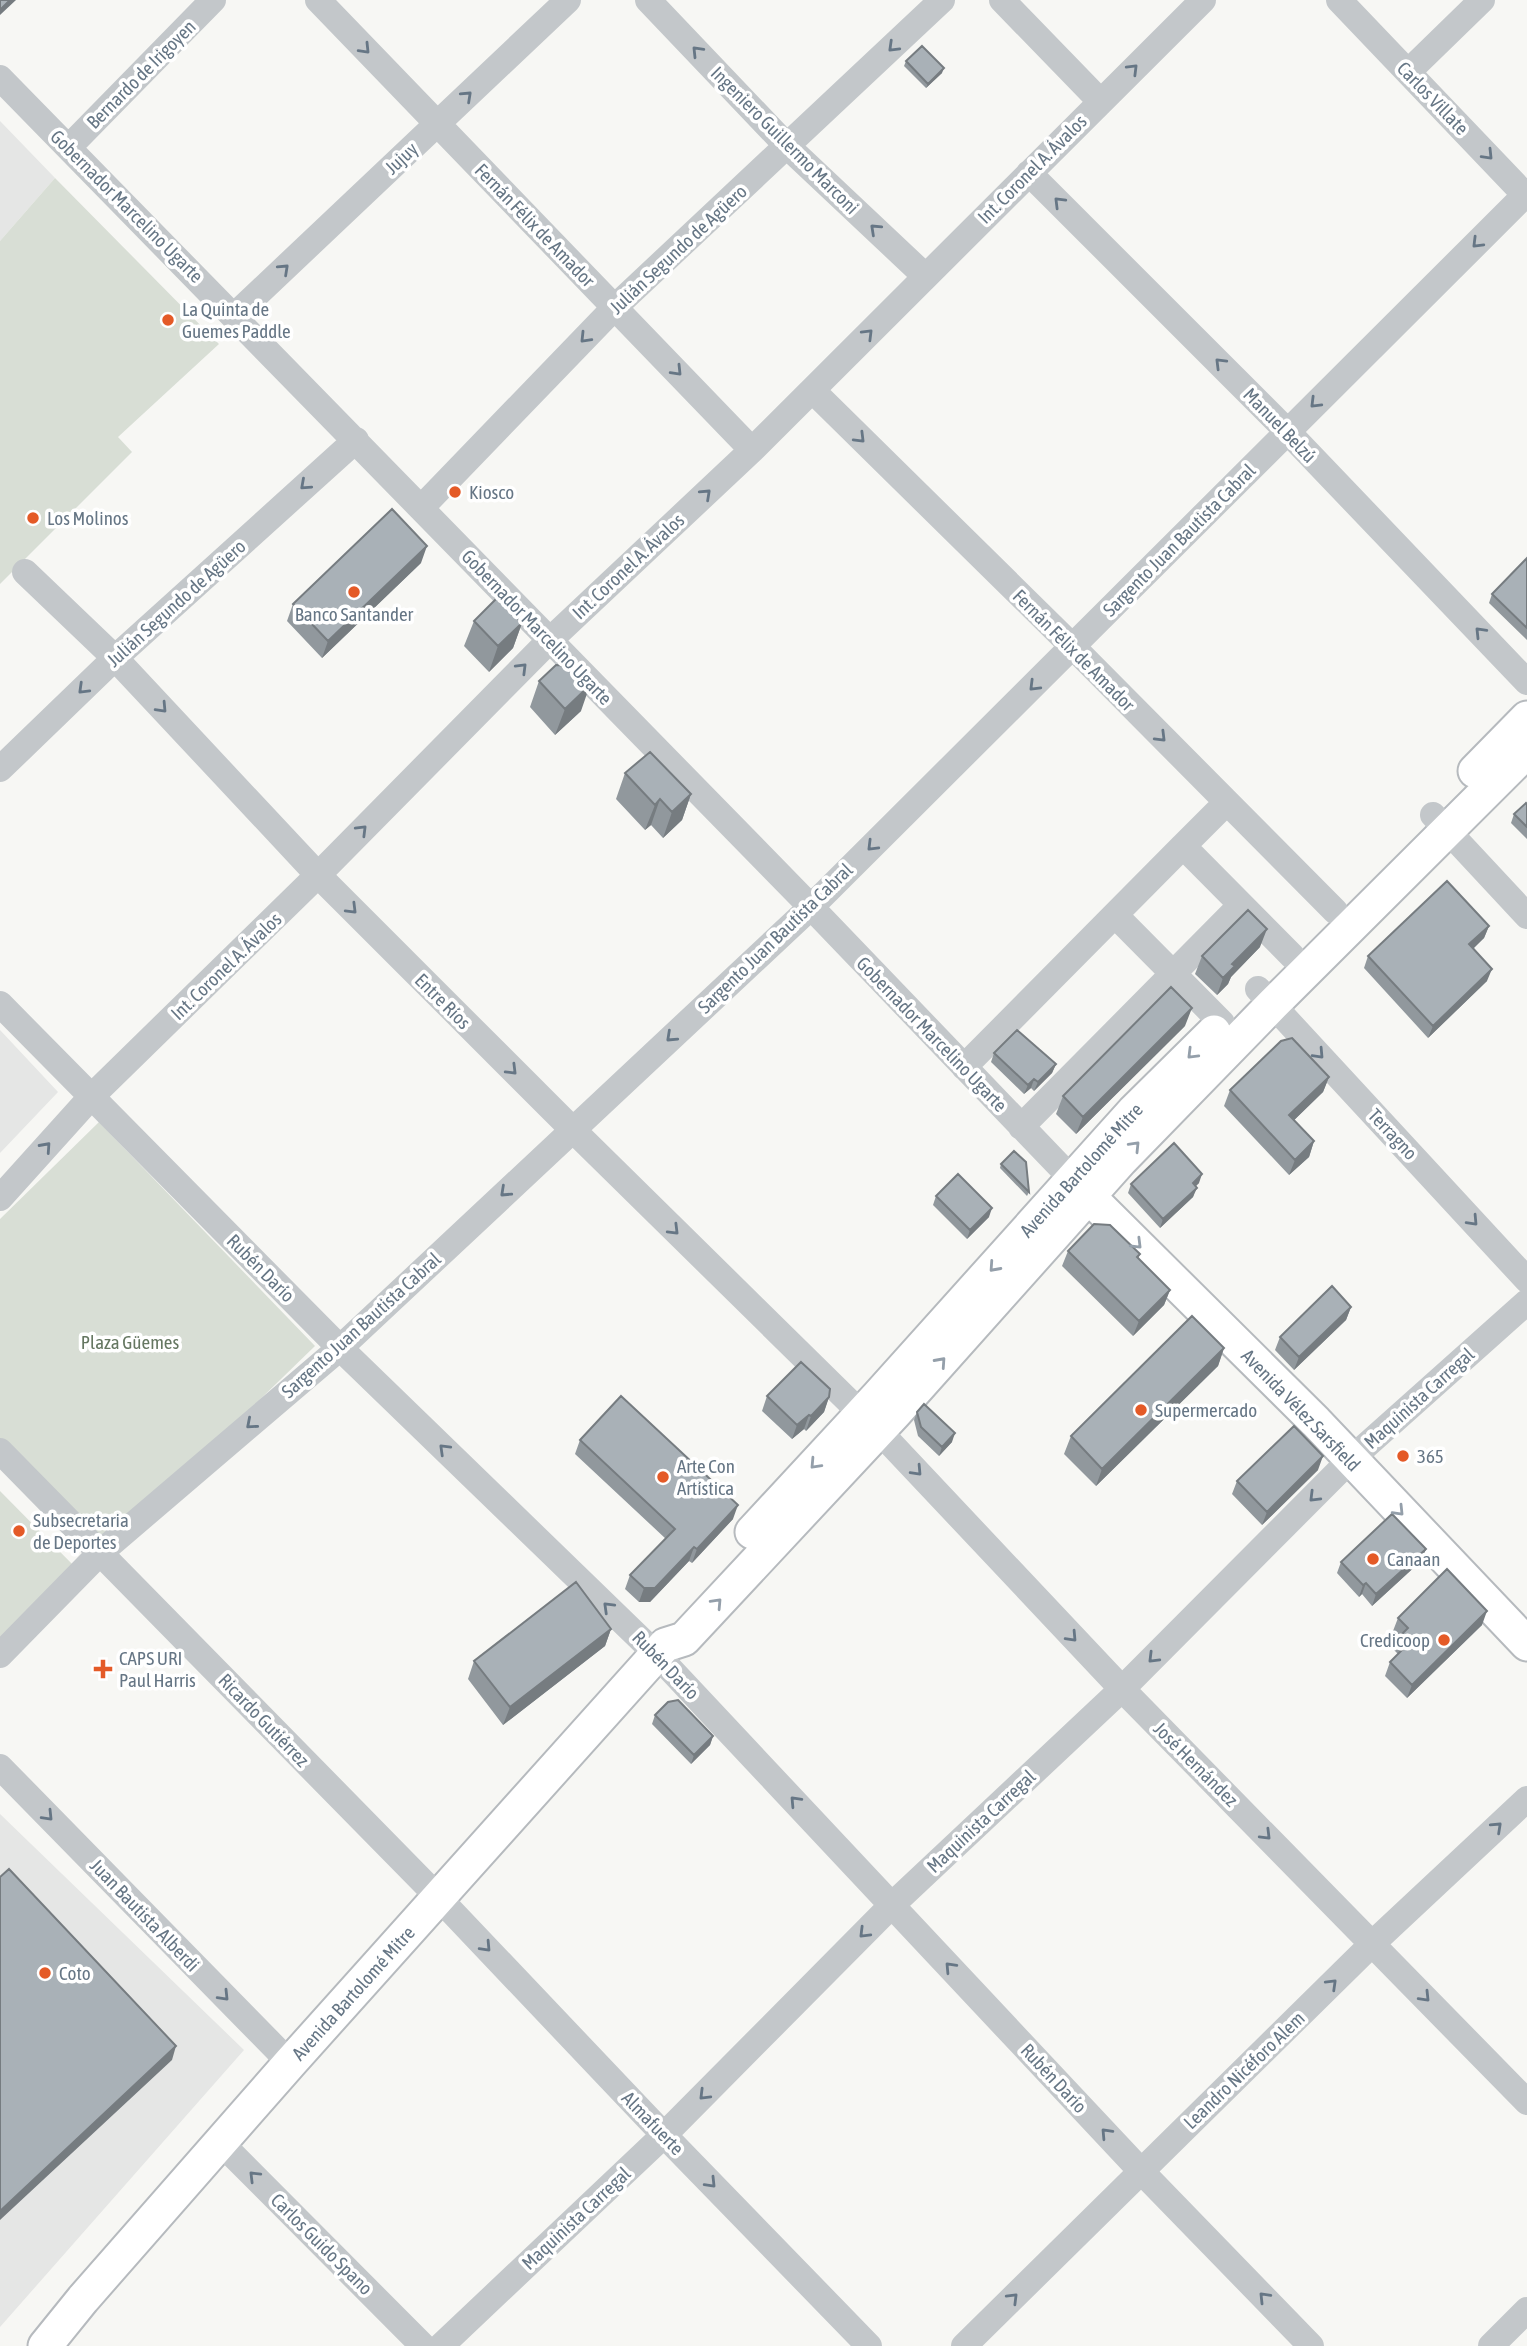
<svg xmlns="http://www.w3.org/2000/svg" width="1527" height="2346" viewBox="0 0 1527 2346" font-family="'Asap Condensed',sans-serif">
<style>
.built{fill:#e5e6e5}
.green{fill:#d8ded5}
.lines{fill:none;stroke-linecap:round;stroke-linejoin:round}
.major-casing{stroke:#b6babe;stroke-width:37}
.minor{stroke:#c3c7ca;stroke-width:26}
.major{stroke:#fff;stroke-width:33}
.wall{fill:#91989d}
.shaded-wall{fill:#767c80}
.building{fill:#a9b1b7;stroke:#767c80;stroke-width:2}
.oneway{stroke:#667685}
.oneway2{stroke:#949faa}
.poi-dot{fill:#e45a27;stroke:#fff;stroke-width:2.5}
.labels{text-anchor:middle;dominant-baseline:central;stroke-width:7;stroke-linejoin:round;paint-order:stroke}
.street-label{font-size:19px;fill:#667685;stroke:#fff}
.poi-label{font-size:19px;fill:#667685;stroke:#fff;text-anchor:start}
.park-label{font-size:19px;fill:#657761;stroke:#fff}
</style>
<rect width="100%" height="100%" fill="#f7f7f4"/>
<path class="built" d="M0 121 55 178 0 241Z
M0 1030 58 1092 0 1153Z
M0 1814 244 2050 0 2327Z"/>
<path class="green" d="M55 178 219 344 118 437 132 452 0 584V241Z
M99 1122 315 1346 104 1551 0 1442V1219Z
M0 1491 78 1570 0 1646Z"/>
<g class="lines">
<defs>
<path id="major" d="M1475 771 1527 718
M1073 1181 1316 1422 1527 1644
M752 1532 878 1396 1133 1112 1214 1032
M45 2346 83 2299 290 2063 665 1645 684 1639 895 1413 1121 1160 1273 1004 1527 751"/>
</defs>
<use href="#major" class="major-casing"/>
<path class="minor" d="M318 0 752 450
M648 0 788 147 925 276
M1002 0 1100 101
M1339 0 1527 197
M1408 72 1482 0
M0 78 811 907 1072 1179
M69 147 213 0
M1029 173 1287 431 1527 682
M234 316 568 0
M812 390 1073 647 1335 911
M422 507 615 307 942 0
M25 572 115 658 318 875 572 1129 878 1430 1122 1689 1527 2102
M0 769 115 658 356 440
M1433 815 1527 916
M1183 846 1226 803
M1115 915 1222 1023
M1258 989 1527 1280
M0 1004 340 1348 657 1655 1141 2171 1311 2346
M964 1067 1183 846 1292 956
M1021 1127 1241 905
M0 1198 91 1097 318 875 549 641 752 450 1203 0
M0 1451 439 1898 664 2135 869 2346
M0 1655 100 1553 340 1348 811 907 1525 195
M0 1767 290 2063
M221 2143 423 2346
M441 2346 664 2135 892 1905 1122 1689 1350 1460 1527 1302
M964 2346 1373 1943 1527 1799
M1491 2346 1527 2310"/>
<use href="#major" class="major"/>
</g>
<path class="wall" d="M906 61 942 73 926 88 904 66Z
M1527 558V640L1489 603 1492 594Z
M421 563 322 658 287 621 293 604Z
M474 621 522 623 513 648 489 672 464 646Z
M539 681 581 711 555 735 530 707Z
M625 773 691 794 682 820 663 838 651 825 645 830 616 799Z
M1527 804V839L1511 823 1514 814Z
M1489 926 1484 938 1473 948 1487 981 1428 1038 1364 968 1368 956Z
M1260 947 1231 977 1228 984 1217 995 1195 974 1202 956Z
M1185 1026 1076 1134 1056 1114 1063 1096Z
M994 1053 1056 1064 1052 1073 1034 1091 1031 1088 1024 1094 991 1062Z
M1329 1077 1323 1092 1294 1120 1314 1141 1309 1157 1289 1175 1224 1106 1230 1090Z
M1001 1164 1029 1192 1027 1196 1000 1168Z
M1199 1183 1196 1186 1193 1197 1160 1228 1128 1193 1131 1184Z
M936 1196 989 1217 967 1239 933 1205Z
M1068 1251 1140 1254 1138 1259 1170 1290 1164 1305 1133 1336 1062 1266Z
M1351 1307 1346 1320 1294 1370 1275 1350 1280 1337Z
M1224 1348 1218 1366 1096 1486 1064 1454 1071 1436Z
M767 1396 829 1397 824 1412 806 1431 804 1429 792 1439 762 1411Z
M917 1412 952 1442 939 1456 918 1436 914 1420Z
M580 1440 733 1519 692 1563 689 1561 650 1602H639L625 1589 630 1575 666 1539 575 1454Z
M1318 1470 1262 1525 1232 1494 1237 1481Z
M1426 1549 1421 1561 1372 1606 1362 1594 1359 1597 1337 1573 1341 1562Z
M1398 1618 1482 1625 1407 1698 1385 1676 1390 1662 1398 1654 1394 1650 1399 1637 1393 1631Z
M611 1629 605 1646 503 1725 468 1679 474 1661Z
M655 1715 713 1736 710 1745 691 1764 652 1724Z"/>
<path class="shaded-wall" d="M10 0H16L0 15V10Z
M944 68 942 73 926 88 928 84Z
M427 546 421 563 322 658 328 641Z
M522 623 513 648 489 672 498 646Z
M590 685 581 711 555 735 565 709Z
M691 794 682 820 663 838 672 812Z
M660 799 651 825 645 830 655 805Z
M1489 926 1484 938 1465 957 1469 944Z
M1267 929 1260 947 1231 977 1228 984 1217 995 1223 978 1232 964Z
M1492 969 1487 981 1428 1038 1433 1026Z
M1192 1008 1185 1026 1076 1134 1083 1117Z
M1056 1064 1052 1073 1034 1091 1038 1082Z
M1329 1077 1323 1092 1284 1130 1289 1115Z
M1034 1079 1031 1088 1024 1094 1028 1085Z
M1314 1141 1309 1157 1289 1175 1295 1160Z
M1202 1174 1199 1183 1189 1192 1193 1183Z
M1197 1188 1193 1197 1160 1228 1163 1219Z
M992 1208 989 1217 967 1239 970 1230Z
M1170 1290 1164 1305 1133 1336 1139 1321Z
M1351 1307 1346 1320 1294 1370 1299 1357Z
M1224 1348 1218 1366 1096 1486 1102 1469Z
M829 1397 824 1412 806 1431 811 1416Z
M809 1415 804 1429 792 1439 797 1425Z
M955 1433 952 1442 939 1456 942 1447Z
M1323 1456 1318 1470 1262 1525 1267 1512Z
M738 1505 733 1519 692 1563 697 1549Z
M694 1547 689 1561 650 1602H639L644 1588Z
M1426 1549 1421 1561 1372 1606 1376 1594Z
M1366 1583 1362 1594 1359 1597 1363 1585Z
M1487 1611 1482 1625 1407 1698 1412 1685Z
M611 1629 605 1646 503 1725 510 1707Z
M713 1736 710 1745 691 1764 694 1755Z
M176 2046 172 2060 0 2220V2211Z"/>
<path class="building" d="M0 0H10L0 10Z
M922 46 944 68 928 84 906 61Z
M392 509 427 546 328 641 293 604Z
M1527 558V628L1492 594Z
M498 597 522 623 498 646 474 621Z
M556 665 573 666 590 685 565 709 539 681Z
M650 752 691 794 672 812 660 799 655 805 625 773Z
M1526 803 1527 804V827L1514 814Z
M1447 881 1489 926 1469 944 1492 969 1433 1026 1368 956Z
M1248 910 1267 929 1232 964 1235 966 1223 978 1202 956Z
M1171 987 1192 1008 1083 1117 1063 1096Z
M1017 1030 1056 1064 1038 1082 1034 1079 1028 1085 994 1053Z
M1292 1038 1329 1077 1289 1115 1314 1141 1295 1160 1230 1090 1281 1041Z
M1174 1143 1202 1174 1193 1183 1197 1188 1163 1219 1131 1184Z
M1014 1151 1026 1162 1029 1192 1001 1164Z
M958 1174 992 1208 970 1230 936 1196Z
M1094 1224 1110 1225 1140 1254 1137 1257 1170 1290 1139 1321 1068 1251Z
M1332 1286 1351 1307 1299 1357 1280 1337Z
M1192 1316 1224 1348 1102 1469 1071 1436Z
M801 1362 830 1389 829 1397 811 1416 809 1415 797 1425 767 1396Z
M621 1396 738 1505 697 1549 694 1547 655 1588H644L630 1575 675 1529 580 1440Z
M924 1404 955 1433 942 1447 921 1427 917 1412Z
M1294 1426 1323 1456 1267 1512 1237 1481Z
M1392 1514 1426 1549 1376 1594 1366 1583 1363 1585 1341 1562Z
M1447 1569 1487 1611 1412 1685 1390 1662 1407 1645 1399 1637 1408 1628 1398 1618Z
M576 1582 611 1629 510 1707 474 1661Z
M678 1700 713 1736 694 1755 655 1715 668 1702Z
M9 1869 176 2046 0 2211V1877Z"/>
<defs><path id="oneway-chevron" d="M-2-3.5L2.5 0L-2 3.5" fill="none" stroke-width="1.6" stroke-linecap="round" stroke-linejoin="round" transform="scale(1.75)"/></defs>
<g class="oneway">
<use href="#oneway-chevron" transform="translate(893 47) rotate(136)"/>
<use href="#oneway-chevron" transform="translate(365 49) rotate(46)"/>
<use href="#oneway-chevron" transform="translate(697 51) rotate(-134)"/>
<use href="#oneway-chevron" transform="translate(1133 69) rotate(-45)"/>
<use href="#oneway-chevron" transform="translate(467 96) rotate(-43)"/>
<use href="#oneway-chevron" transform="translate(1488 155) rotate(46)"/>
<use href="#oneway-chevron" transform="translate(1059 202) rotate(-135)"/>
<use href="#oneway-chevron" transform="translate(875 229) rotate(-137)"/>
<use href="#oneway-chevron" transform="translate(1477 243) rotate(135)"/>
<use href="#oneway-chevron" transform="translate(284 269) rotate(-43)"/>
<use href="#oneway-chevron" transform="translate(868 334) rotate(-45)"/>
<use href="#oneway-chevron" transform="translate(585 338) rotate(134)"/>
<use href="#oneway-chevron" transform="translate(1220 363) rotate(-135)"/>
<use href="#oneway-chevron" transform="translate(677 371) rotate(46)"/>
<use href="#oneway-chevron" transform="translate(1315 403) rotate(135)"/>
<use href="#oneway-chevron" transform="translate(860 438) rotate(45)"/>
<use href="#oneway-chevron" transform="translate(305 485) rotate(138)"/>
<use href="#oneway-chevron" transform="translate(706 494) rotate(-43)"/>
<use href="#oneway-chevron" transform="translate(1480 632) rotate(-134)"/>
<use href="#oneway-chevron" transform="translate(522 668) rotate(-45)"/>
<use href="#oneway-chevron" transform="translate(1034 686) rotate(135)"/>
<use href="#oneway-chevron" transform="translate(83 689) rotate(136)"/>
<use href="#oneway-chevron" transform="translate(162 708) rotate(47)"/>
<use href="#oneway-chevron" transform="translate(1161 737) rotate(45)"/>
<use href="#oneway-chevron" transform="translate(362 830) rotate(-45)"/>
<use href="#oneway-chevron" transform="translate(872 846) rotate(135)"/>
<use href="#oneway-chevron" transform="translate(352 909) rotate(45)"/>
<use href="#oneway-chevron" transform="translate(671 1037) rotate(137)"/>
<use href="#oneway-chevron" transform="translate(1319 1054) rotate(47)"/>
<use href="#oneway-chevron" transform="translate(512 1070) rotate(45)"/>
<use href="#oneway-chevron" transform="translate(46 1147) rotate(-48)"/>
<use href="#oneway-chevron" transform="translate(505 1192) rotate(137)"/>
<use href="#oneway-chevron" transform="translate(1473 1221) rotate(47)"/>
<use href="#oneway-chevron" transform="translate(674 1230) rotate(45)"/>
<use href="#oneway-chevron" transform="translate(251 1424) rotate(139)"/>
<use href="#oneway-chevron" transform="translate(444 1449) rotate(-136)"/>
<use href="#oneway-chevron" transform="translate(917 1471) rotate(47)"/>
<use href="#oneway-chevron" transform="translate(1314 1497) rotate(135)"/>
<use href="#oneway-chevron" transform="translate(608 1607) rotate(-136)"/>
<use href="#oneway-chevron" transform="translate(1072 1637) rotate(47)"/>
<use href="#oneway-chevron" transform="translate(1153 1658) rotate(135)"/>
<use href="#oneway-chevron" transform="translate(795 1801) rotate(-133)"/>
<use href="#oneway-chevron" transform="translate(48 1816) rotate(46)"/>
<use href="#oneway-chevron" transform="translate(1497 1827) rotate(-43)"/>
<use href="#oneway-chevron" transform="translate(1266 1835) rotate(45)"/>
<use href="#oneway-chevron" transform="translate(864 1933) rotate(135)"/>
<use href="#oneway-chevron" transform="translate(486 1947) rotate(47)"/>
<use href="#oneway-chevron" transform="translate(950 1967) rotate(-133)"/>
<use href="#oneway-chevron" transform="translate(1332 1984) rotate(-44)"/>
<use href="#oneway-chevron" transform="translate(224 1996) rotate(46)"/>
<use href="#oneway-chevron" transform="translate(1425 1997) rotate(46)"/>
<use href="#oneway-chevron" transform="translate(704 2095) rotate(135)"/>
<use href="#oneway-chevron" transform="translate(1106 2133) rotate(-133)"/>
<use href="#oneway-chevron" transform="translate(254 2176) rotate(-135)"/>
<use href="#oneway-chevron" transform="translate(711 2183) rotate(46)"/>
<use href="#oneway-chevron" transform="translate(1264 2297) rotate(-134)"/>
<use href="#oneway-chevron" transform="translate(1013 2298) rotate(-45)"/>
</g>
<g class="oneway2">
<use href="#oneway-chevron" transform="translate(1192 1054) rotate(135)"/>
<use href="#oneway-chevron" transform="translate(1135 1146) rotate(-46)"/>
<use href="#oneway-chevron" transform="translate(1137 1244) rotate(45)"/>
<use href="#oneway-chevron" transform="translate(994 1267) rotate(132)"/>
<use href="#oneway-chevron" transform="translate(941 1362) rotate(-48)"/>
<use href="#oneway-chevron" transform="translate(815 1464) rotate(133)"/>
<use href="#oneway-chevron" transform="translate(1399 1511) rotate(46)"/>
<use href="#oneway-chevron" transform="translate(717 1603) rotate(-47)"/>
</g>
<g class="poi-dot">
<circle cx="168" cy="320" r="7"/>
<circle cx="455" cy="492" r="7"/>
<circle cx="33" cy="518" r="7"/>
<circle cx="354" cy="592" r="7"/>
<circle cx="1141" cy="1410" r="7"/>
<circle cx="1403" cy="1456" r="7"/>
<circle cx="663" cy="1477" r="7"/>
<circle cx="19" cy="1531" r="7"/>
<circle cx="1373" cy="1559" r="7"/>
<circle cx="1444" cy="1640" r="7"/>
<path d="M99.5 1658.5h7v7h7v7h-7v7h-7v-7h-7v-7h7z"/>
<circle cx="45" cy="1973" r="7"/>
</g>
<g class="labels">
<g class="street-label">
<text transform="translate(141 74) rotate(-45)">Bernardo de Irigoyen</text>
<text transform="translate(1433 98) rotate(46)">Carlos Villate</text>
<text transform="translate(785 140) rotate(45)">Ingeniero Guillermo Marconi</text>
<text transform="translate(401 158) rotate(-43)">Jujuy</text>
<text transform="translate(1032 169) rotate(-45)">Int. Coronel A. Ávalos</text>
<text transform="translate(127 206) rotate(45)">Gobernador Marcelino Ugarte</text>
<text transform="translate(535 225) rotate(46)">Fernán Félix de Amador</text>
<text transform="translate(678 249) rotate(-43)">Julián Segundo de Agüero</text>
<text transform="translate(1280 425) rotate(46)">Manuel Belzú</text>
<text transform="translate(1179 540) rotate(-45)">Sargento Juan Bautista Cabral</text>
<text transform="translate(628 566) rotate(-43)">Int. Coronel A. Ávalos</text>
<text transform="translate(176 603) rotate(-42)">Julián Segundo de Agüero</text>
<text transform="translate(537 627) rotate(46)">Gobernador Marcelino Ugarte</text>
<text transform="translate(1074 650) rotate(45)">Fernán Félix de Amador</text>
<text transform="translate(775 938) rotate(-44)">Sargento Juan Bautista Cabral</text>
<text transform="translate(226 966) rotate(-44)">Int. Coronel A. Ávalos</text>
<text transform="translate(443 1001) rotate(45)">Entre Ríos</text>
<text transform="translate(932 1034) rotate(46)">Gobernador Marcelino Ugarte</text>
<text transform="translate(1393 1134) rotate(47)">Terragno</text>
<text transform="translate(1081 1170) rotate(-48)">Avenida Bartolomé Mitre</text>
<text transform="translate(261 1268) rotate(45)">Rubén Darío</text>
<text transform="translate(361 1325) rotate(-42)">Sargento Juan Bautista Cabral</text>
<text transform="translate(1419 1398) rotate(-42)">Maquinista Carregal</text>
<text transform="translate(1301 1410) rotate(46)">Avenida Vélez Sarsfield</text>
<text transform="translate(666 1665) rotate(46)">Rubén Darío</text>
<text transform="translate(264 1720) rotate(46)">Ricardo Gutiérrez</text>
<text transform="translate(1196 1764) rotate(45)">José Hernández</text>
<text transform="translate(981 1821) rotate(-43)">Maquinista Carregal</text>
<text transform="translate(145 1915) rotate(46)">Juan Bautista Alberdi</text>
<text transform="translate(353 1993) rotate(-48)">Avenida Bartolomé Mitre</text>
<text transform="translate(1244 2070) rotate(-44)">Leandro Nicéforo Alem</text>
<text transform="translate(1054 2078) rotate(47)">Rubén Darío</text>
<text transform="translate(653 2123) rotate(46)">Almafuerte</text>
<text transform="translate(576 2218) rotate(-43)">Maquinista Carregal</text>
<text transform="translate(322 2244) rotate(45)">Carlos Guido Spano</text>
</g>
<g class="poi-label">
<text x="182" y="309">La Quinta de<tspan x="182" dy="22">Guemes Paddle</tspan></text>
<text x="469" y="492">Kiosco</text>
<text x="47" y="518">Los Molinos</text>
<text x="354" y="614" text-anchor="middle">Banco Santander</text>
<text x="1155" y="1410">Supermercado</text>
<text x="1417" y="1456">365</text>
<text x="677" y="1466">Arte Con<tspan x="677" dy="22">Artística</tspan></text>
<text x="33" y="1520">Subsecretaria<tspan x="33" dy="22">de Deportes</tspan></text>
<text x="1387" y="1559">Canaan</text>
<text x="1430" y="1640" text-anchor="end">Credicoop</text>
<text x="119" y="1658">CAPS URI<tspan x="119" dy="22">Paul Harris</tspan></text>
<text x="59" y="1973">Coto</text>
</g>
<g class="park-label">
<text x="130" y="1342">Plaza Güemes</text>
</g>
</g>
</svg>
